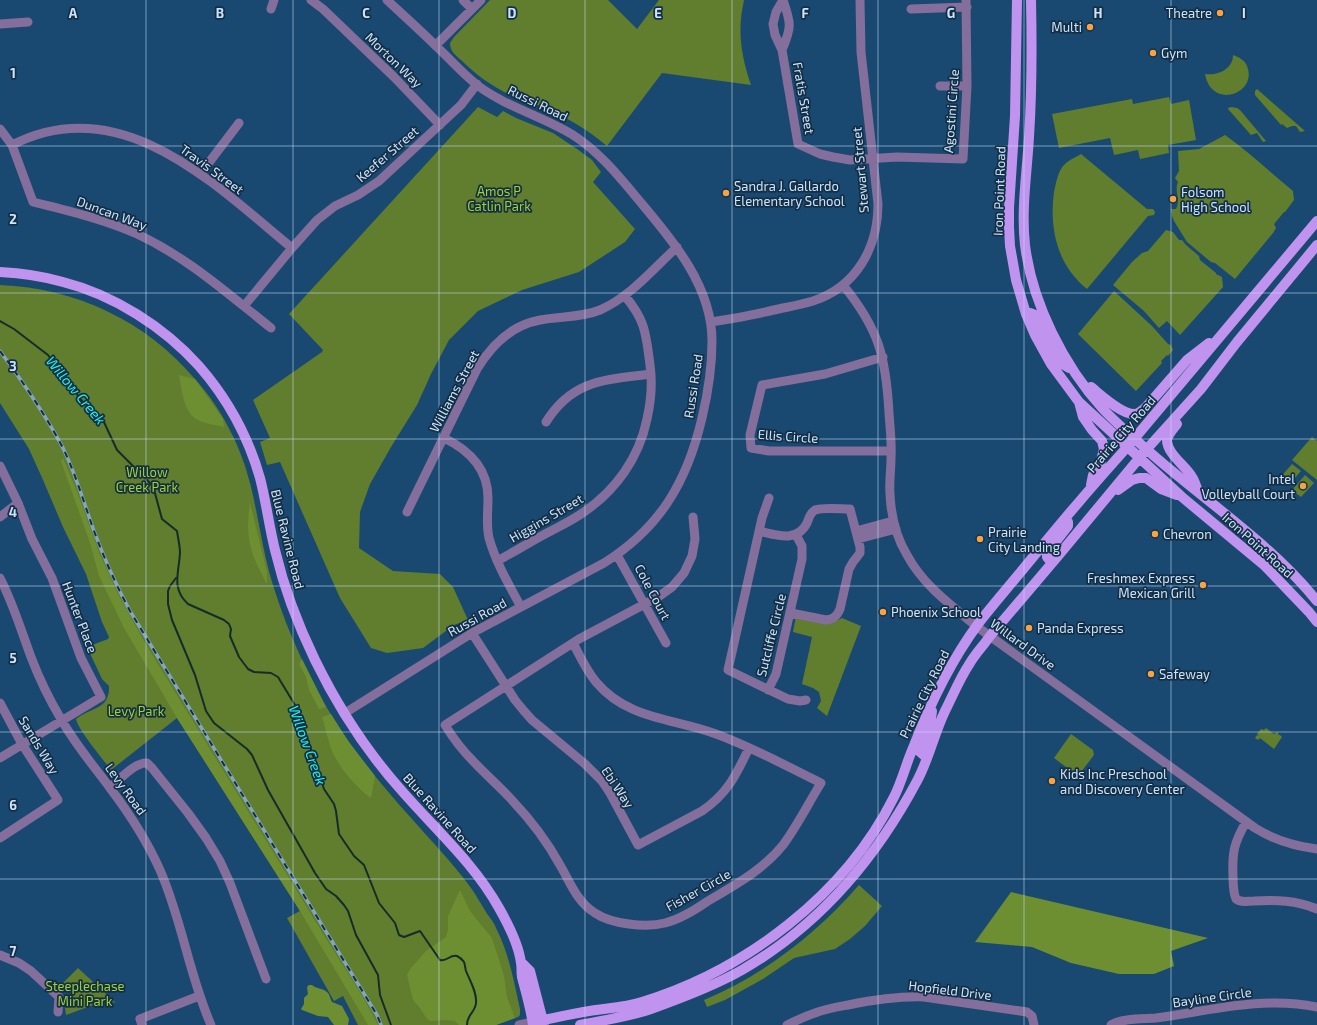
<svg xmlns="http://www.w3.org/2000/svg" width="1317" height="1025" viewBox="0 0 1317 1025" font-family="'Exo 2',sans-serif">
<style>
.green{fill:#617d2e}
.forest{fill:#6e8f31}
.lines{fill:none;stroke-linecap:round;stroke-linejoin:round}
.stream{stroke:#142d2a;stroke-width:2}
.minor{stroke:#846e9b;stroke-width:9}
.major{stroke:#c093ee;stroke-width:10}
.rail-casing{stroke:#83a5c2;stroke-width:3.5}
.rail{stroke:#142e45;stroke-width:2;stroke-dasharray:6;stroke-linecap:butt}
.grid{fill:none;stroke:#cbe4fb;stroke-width:1;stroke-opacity:0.55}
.poi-dot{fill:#f5a345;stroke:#142e45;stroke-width:1.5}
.labels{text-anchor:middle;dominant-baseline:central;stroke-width:3.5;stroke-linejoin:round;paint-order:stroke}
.poi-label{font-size:13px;fill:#cbe4fb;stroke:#142e45;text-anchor:start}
.street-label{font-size:13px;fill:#cbe4fb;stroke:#142e45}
.park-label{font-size:13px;fill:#9fd330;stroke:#142e45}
.water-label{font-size:14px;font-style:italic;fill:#1bf7e7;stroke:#142e45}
.grid-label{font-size:13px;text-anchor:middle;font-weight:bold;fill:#cbe4fb;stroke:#142e45;stroke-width:3.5;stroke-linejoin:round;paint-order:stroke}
</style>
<rect width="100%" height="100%" fill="#194970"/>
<path class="green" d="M490 0H608L637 29 659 0H744C737 31 741 55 751 85L662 73 607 146C588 130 568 118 545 108 539 105 533 104 527 102 502 93 480 79 461 60 455 55 450 51 450 43L454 37Z
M1233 55C1241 58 1246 61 1248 69 1255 95 1211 109 1205 74 1218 76 1233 69 1233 55Z
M1257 89 1305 131 1300 132 1296 126H1292L1287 128 1282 124 1281 125 1255 95V91Z
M1169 97 1171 104 1189 100 1196 140 1168 145 1169 153 1140 159 1138 150 1114 155 1110 138 1059 148 1052 114 1132 99 1133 104Z
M478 107 497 117 503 111 516 118 553 133 577 149 592 160 601 172 593 182 635 229 625 242 579 272 522 290 478 311 449 340 431 374 417 405 391 447 370 484 360 512 359 548 393 571 440 574 453 587 468 620 454 625 423 648 387 653 371 648 340 598 280 462 267 465 260 442 270 438 253 400 322 352 323 350 289 314Z
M1231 107 1237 108 1240 110 1266 141 1263 142 1257 133 1251 135 1228 109V108Z
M1225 135C1249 152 1270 172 1293 191L1294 200 1285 212H1284L1274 224 1276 228 1273 233 1235 279 1215 263 1211 262 1187 242 1174 221 1172 216 1171 209H1176C1181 200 1174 190 1178 182L1175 178 1179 171 1178 151 1199 149Z
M1081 154 1147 209H1153L1155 212 1154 215 1148 216 1087 289C1057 265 1049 228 1054 192 1056 183 1058 170 1065 164 1069 160 1076 157 1081 154Z
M1166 230 1173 232 1179 240H1182L1186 245 1199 256 1200 260 1216 273V274L1222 277 1223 287 1180 335 1167 321 1159 328 1144 311 1113 285 1132 262 1142 253 1148 251Z
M0 285C76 288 146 321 195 379 222 409 242 448 251 487 259 520 263 553 273 585 283 618 297 650 312 681 338 732 374 777 412 819 432 842 453 863 471 888 476 895 481 904 486 912 489 917 494 922 496 928 509 953 514 982 520 1009V1015L518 1017 496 1025H358L343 996 334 1001 287 918 300 911 177 718 111 770C103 759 78 730 76 719 91 707 110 710 109 686L102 679 87 647 108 639 109 637 102 622 86 574 63 527 43 480 29 449 0 403Z
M1114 291 1152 326 1168 344 1171 345 1173 350 1168 356 1167 355 1161 361 1162 363 1136 391 1078 334Z
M1312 437 1317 441V480L1292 460Z
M1292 464 1301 471 1288 486 1279 479Z
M1305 475 1314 483 1301 497 1292 490Z
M796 616 836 621 842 618 861 626 827 716 817 708 821 701 819 692 813 688 802 684 812 637 793 632Z
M1266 728 1274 734 1277 732 1279 734 1278 735H1280L1282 737 1274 749 1260 738 1258 740 1255 738 1257 735 1259 736 1257 734 1261 729 1264 730Z
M1071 734 1093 750 1094 755 1078 776 1054 758Z
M859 885 882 906 865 926 850 939 835 949 794 958 763 979 725 1000 707 1007 704 1000C764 975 816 934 859 885Z
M78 968 116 1003 107 1000 66 1015 65 1008C76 1000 73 991 62 984Z"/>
<path class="forest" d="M179 375 195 379 223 419 224 427C217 425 207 424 200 421 183 414 182 390 179 375Z
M63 458 78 494 100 555 118 594 145 643 325 937 363 997 378 1025H368L300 911 177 718 124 628 99 576 90 543 61 461Z
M250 503 267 572V584C250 553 245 539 250 503Z
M302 659 326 707 319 709 309 690 306 677 299 664Z
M331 714 348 741 375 776 371 798C356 787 341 770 333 753 328 742 326 729 322 717Z
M460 890 470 911 492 938 504 976 507 997 515 1018 496 1025H459L455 1021 445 1020 431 1021 427 1019 420 1008 413 1000 407 975 411 968 426 951 446 937 448 930V916Z
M1011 892 1208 938 1171 951 1174 966 1154 974H1119L1071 963 1032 947 975 942Z
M309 985H312C316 989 324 988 328 993 330 995 330 999 332 1002L342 1006 349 1019 348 1025H334L328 1017 318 1016 302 1010 301 1009 304 1004V998L308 994 307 987Z"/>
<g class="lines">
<path class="stream" d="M0 321 14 329 48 355 82 401 103 420 117 450 153 486 162 519 177 531C178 538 180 546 180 553 179 572 171 589 188 604L224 620 229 624 231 629 230 636 239 657 248 669 254 672 271 673 278 677 298 710 324 789 334 804 336 811 339 834 354 856 364 865 379 903 395 923 399 935 404 937 420 931 440 960C447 962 450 954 457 956 459 957 462 959 464 962 465 964 465 968 466 971 470 981 477 992 476 1003 475 1013 467 1014 467 1025
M176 578 170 586 168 591V604L172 620 195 675 206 711 214 723 247 749 252 755 268 790 315 873 326 889 336 896 344 905 348 911 356 935 378 975 380 995 391 1025"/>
<path class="minor" d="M311 0 323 9 394 77 440 125
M463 0 472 9
M783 0 776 12 773 24 775 35 782 50 798 144 820 154 833 157 850 160 897 157 963 159 967 86 966 0
M271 9 274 0
M911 9 967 7
M0 24 28 22
M436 45 481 0
M782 50C792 27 791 23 783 0
M940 86H967
M0 129 12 145 33 202C68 211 104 219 137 234 187 257 228 294 271 328
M12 145C121 89 214 184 292 248
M201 173 239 123
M843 285C879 329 886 357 889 413 890 428 892 443 891 458 891 470 889 482 890 494 891 516 896 537 907 555 923 585 951 605 976 626L1255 828C1274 840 1294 846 1317 849
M244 306 292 248 317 220 335 206 358 195 379 181 461 105 477 84
M711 322C732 319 753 315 774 310 787 307 800 305 813 301 856 287 878 248 878 204L861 52 860 0
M883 357 825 374 762 385 750 435 751 448 769 451H891
M546 422C573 379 606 380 651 374
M444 438C469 450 488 468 488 498 488 511 486 525 489 538 496 563 509 585 521 607
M0 466 18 503 32 539 52 578 81 658 101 697 0 758
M769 498 762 518 728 670 788 699 800 701 806 700
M407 512 477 369C491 346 512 325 540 320 559 316 581 318 600 310 630 297 653 269 677 247
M0 517 18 503
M759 531C776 535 797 543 807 523 809 518 810 513 815 510 823 507 841 509 850 509L860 547V553L853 562 849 569 840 609C837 616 834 619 826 620L791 613
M856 531 893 521
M858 539 896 529
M617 555 666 643
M497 561C514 552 530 542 547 533 560 526 573 520 584 512 616 490 639 458 647 419 651 401 653 385 650 365 646 335 646 321 625 296
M0 578C13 603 21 630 31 657 39 678 49 699 61 719 75 744 93 765 110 788 129 813 147 841 160 870 182 920 189 975 211 1025
M472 633 515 700 524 711 532 720 585 764 602 781 610 793 638 845 702 811C728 793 736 775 749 748
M573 643C580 656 586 670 596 682 628 720 673 718 716 734 752 747 786 766 821 783 808 804 797 826 783 845 763 870 735 885 708 901 695 910 681 919 665 923 646 928 611 924 595 913 577 902 570 882 560 865 547 841 530 819 511 799 499 786 485 774 473 761 462 750 453 738 445 725L579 639 658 597 672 587 684 573 692 556 695 539 693 517
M768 690 776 674 802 559V546L796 535
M0 703 22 744 58 800 0 838
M345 713 472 633 604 563C660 528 687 482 702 418 708 393 712 367 712 341 712 287 674 242 642 204 621 179 601 153 573 135 542 116 506 107 477 85 462 73 450 59 436 46 420 30 403 15 387 0
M110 788C119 780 135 762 147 763L152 768 188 813 206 838 220 861 230 883 266 979
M1246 822C1234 843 1232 852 1233 876 1233 884 1233 892 1236 899 1241 903 1247 901 1254 901 1276 900 1296 900 1317 909
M0 955 19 963 31 971 59 997 58 1012
M142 1025 140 1019 199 996
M519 1025 533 1022
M787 1025C796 1021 805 1016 815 1013 825 1009 837 1007 848 1005 873 1000 898 996 924 997L1027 1012 1032 1016 1034 1025
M1111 1025C1121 1018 1144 1019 1156 1018 1195 1013 1235 1003 1275 1003 1289 1003 1303 1004 1317 1007"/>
<path class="major" d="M1017 0 1015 116 1009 208V227L1010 246 1016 280 1026 314 1035 335 1051 364 1079 402 1118 438 1182 497 1265 566 1309 612 1317 622
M1031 0C1032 46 1032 91 1029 137 1027 173 1021 209 1025 245 1032 303 1064 366 1103 409 1118 425 1136 440 1153 455 1208 503 1271 544 1317 601
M0 272C21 273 42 276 63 282 114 295 164 327 199 366 227 398 248 436 260 478 266 501 269 526 275 550 284 588 298 625 315 660 338 707 367 752 402 791 435 829 474 863 499 908 507 922 519 946 521 963 522 968 521 972 522 977 526 993 531 1009 533 1025
M1026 314 1030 313 1035 315 1059 359 1064 365 1069 368
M1091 387C1101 395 1121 414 1134 414 1139 414 1143 410 1147 406L1187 360 1209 343
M1079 402 1083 417 1092 430 1102 441 1104 449 1100 465 1093 475 1091 485
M1177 424C1174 428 1168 434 1167 440 1167 454 1186 466 1192 477 1195 481 1196 487 1198 491
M1118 490 1132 480 1139 478H1146L1161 489 1177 495
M1052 563 1047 557V553L1068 526V522
M927 758 920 752 930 726 932 711
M521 962 530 971 544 1025
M533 1022C554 1018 575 1013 596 1010 611 1008 627 1007 642 1002 746 970 845 895 894 797 902 781 906 764 913 748 930 704 950 662 978 624 991 607 1005 591 1019 574 1039 550 1058 526 1079 502 1095 483 1112 464 1129 445 1192 371 1254 295 1317 221
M580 1025C604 1020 628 1017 651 1009 682 998 714 986 742 970 820 925 875 860 917 781 929 759 934 734 945 711 953 695 960 678 970 663 976 653 984 645 990 636L1058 556 1146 450 1201 389 1237 342 1317 245"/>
<defs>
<path id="rail" d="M0 351C23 382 45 414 63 448 76 475 84 503 94 531 104 558 116 585 130 611L377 1015 381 1025"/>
</defs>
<use href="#rail" class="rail-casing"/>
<use href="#rail" class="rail"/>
</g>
<path class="grid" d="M146 0V1025M293 0V1025M439 0V1025M585 0V1025M732 0V1025M878 0V1025M1024 0V1025M1171 0V1025M0 146H1317M0 293H1317M0 439H1317M0 586H1317M0 732H1317M0 879H1317"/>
<g class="poi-dot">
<circle cx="1220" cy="13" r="4"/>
<circle cx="1090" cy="27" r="4"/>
<circle cx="1153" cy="53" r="4"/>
<circle cx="726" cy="193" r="4"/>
<circle cx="1173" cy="199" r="4"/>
<circle cx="1303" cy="486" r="4"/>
<circle cx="1155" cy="534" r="4"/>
<circle cx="980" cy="539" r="4"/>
<circle cx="1203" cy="585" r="4"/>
<circle cx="883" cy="612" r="4"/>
<circle cx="1029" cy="628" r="4"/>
<circle cx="1151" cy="674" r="4"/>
<circle cx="1052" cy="781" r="4"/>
</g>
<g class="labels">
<g class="poi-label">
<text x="1212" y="13" text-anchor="end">Theatre</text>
<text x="1082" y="27" text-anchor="end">Multi</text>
<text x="1161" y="53">Gym</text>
<text x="734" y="186">Sandra J. Gallardo<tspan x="734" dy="15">Elementary School</tspan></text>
<text x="1181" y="192">Folsom<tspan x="1181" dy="15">High School</tspan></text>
<text x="1295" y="479" text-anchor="end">Intel<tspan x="1295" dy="15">Volleyball Court</tspan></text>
<text x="988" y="532">Prairie<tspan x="988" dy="15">City Landing</tspan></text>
<text x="1163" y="534">Chevron</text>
<text x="1195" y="578" text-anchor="end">Freshmex Express<tspan x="1195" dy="15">Mexican Grill</tspan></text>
<text x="891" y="612">Phoenix School</text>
<text x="1037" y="628">Panda Express</text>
<text x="1159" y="674">Safeway</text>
<text x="1060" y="774">Kids Inc Preschool<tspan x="1060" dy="15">and Discovery Center</tspan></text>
</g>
<g class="street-label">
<text transform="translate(394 60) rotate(44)">Morton Way</text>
<text transform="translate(804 98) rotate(80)">Fratis Street</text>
<text transform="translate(538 103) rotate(26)">Russi Road</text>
<text transform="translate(951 111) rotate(-86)">Agostini Circle</text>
<text transform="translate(387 154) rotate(-41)">Keefer Street</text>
<text transform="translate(212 169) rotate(36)">Travis Street</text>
<text transform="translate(860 170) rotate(-95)">Stewart Street</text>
<text transform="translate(999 191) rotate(-88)">Iron Point Road</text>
<text transform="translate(112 213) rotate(20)">Duncan Way</text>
<text transform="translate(693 386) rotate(-81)">Russi Road</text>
<text transform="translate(454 391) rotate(-62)">Williams Street</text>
<text transform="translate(1121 434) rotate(-49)">Prairie City Road</text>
<text transform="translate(788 436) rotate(4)">Ellis Circle</text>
<text transform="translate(546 518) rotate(-30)">Higgins Street</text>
<text transform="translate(288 539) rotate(76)">Blue Ravine Road</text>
<text transform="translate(1258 545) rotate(42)">Iron Point Road</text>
<text transform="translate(653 592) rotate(62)">Cole Court</text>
<text transform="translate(80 617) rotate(69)">Hunter Place</text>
<text transform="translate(477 617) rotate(-29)">Russi Road</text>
<text transform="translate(771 635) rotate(-76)">Sutcliffe Circle</text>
<text transform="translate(1023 644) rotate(36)">Willard Drive</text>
<text transform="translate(924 694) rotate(-64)">Prairie City Road</text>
<text transform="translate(39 745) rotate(59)">Sands Way</text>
<text transform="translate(618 787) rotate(56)">Ebi Way</text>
<text transform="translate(126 789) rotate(54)">Levy Road</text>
<text transform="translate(440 813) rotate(48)">Blue Ravine Road</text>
<text transform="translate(698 890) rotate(-29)">Fisher Circle</text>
<text transform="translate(950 990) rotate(7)">Hopfield Drive</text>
<text transform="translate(1212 997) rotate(-8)">Bayline Circle</text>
</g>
<g class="park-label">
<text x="499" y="191">Amos P<tspan x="499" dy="15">Catlin Park</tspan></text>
<text x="147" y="472">Willow<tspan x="147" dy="15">Creek Park</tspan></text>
<text x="136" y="711">Levy Park</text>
<text x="85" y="986">Steeplechase<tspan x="85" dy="15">Mini Park</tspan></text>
</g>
<g class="water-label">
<text transform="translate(76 390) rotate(50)">Willow Creek</text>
<text transform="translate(308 745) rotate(70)">Willow Creek</text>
</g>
</g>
<g class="grid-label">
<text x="73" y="18">A</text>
<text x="220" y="18">B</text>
<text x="366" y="18">C</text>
<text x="512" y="18">D</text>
<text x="658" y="18">E</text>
<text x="805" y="18">F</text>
<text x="951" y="18">G</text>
<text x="1098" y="18">H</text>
<text x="1244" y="18">I</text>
<text x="13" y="78">1</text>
<text x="13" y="224">2</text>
<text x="13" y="371">3</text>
<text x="13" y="517">4</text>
<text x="13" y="663">5</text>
<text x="13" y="810">6</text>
<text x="13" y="956">7</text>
</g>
</svg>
